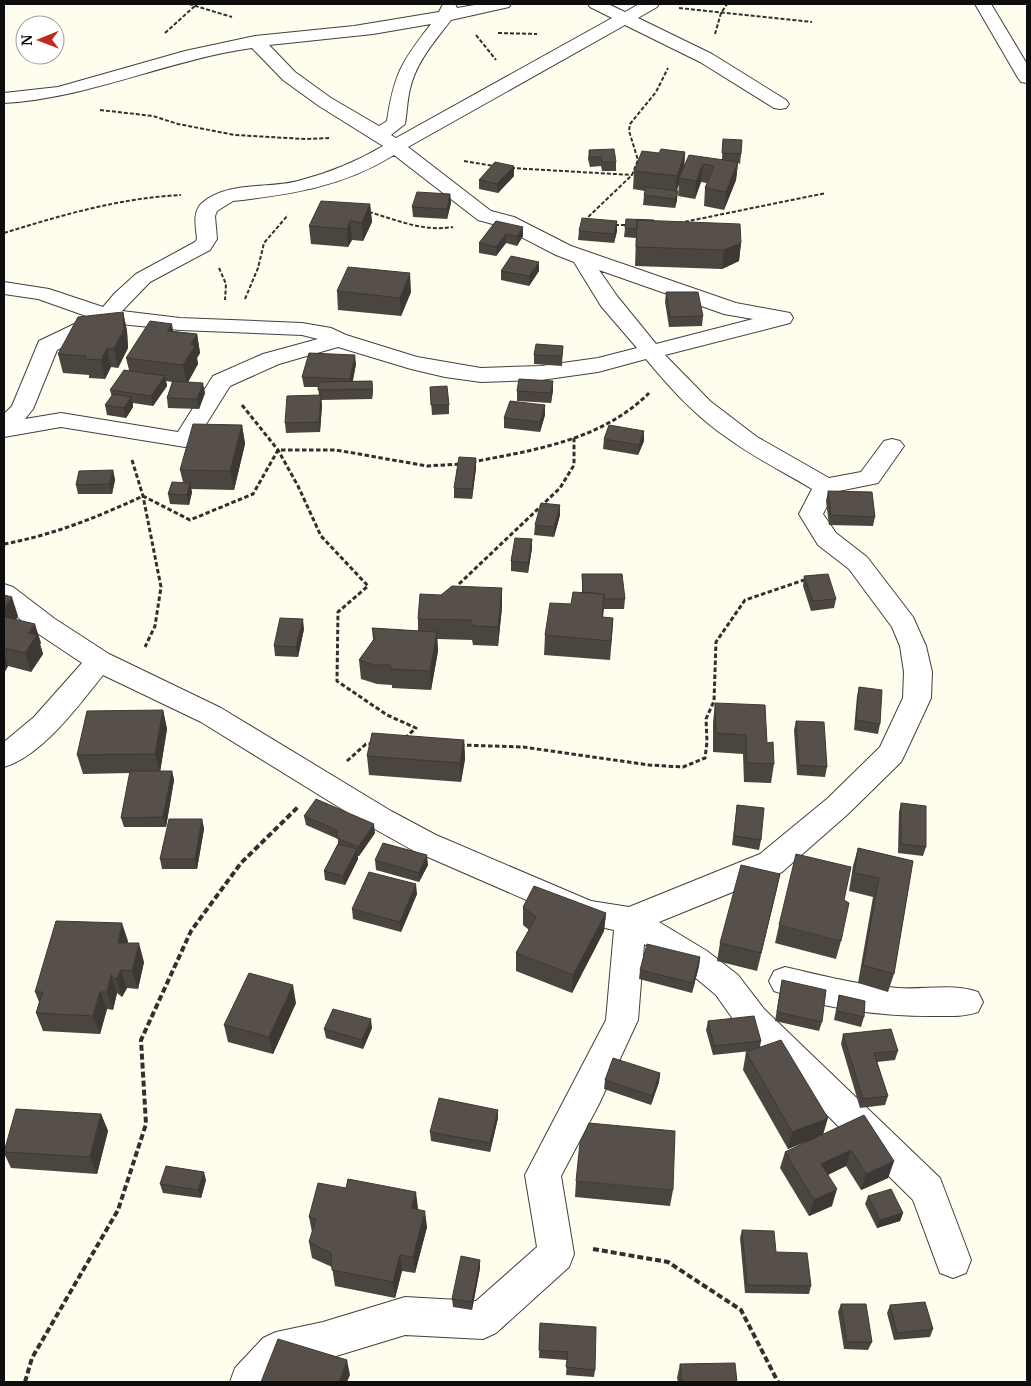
<svg xmlns="http://www.w3.org/2000/svg" width="1031" height="1386" viewBox="0 0 1031 1386" font-family="Merriweather,serif">
<style>
.lines{fill:none;stroke-linecap:round;stroke-linejoin:round}
.street-casing{stroke:#414141;stroke-width:2}
.path-far2{stroke:#303030;stroke-width:2;stroke-dasharray:4 2;stroke-linecap:butt}
.path-far1{stroke:#303030;stroke-width:3;stroke-dasharray:4.5 2.5;stroke-linecap:butt}
.path{stroke:#303030;stroke-width:4;stroke-dasharray:6 3;stroke-linecap:butt}
.street{fill:#fff;fill-rule:evenodd}
.wall{fill:#4b4540}
.shaded-wall{fill:#3d3834}
.building{fill:#57504a;stroke:#3d3834}
</style>
<rect width="100%" height="100%" fill="#fffdee"/>
<g class="lines">
<defs>
<path id="street" d="M443 4H455L457 8 480 4H511L509 7 451 20C435 41 416 62 410 89 407 101 407 113 405 124L391 135 396 138 612 18 590 7 588 4H608L625 12 639 4H659L657 7 638 18 712 54 786 100 789 104 786 108 780 109 774 108 700 62 625 25 408 147 491 211 514 217 571 246 736 303 790 313 793 318 790 323 665 355 710 401 757 437 829 478 861 472 884 441 892 439 900 441 904 446 878 483 834 492 823 514 836 533 867 557 913 617 926 646 932 672 931 698 905 754 901 762 848 814 782 872 659 922 707 951 738 975 764 1009 940 1178 971 1260 966 1273 953 1278 940 1273 913 1200 740 1029 716 995 685 969 644 944 638 1020 599 1104 561 1176 574 1254 569 1267 496 1333 483 1339 405 1335 323 1360 287 1368 274 1382H230L235 1368 263 1338 276 1332 323 1322 405 1297 476 1301 537 1247 525 1175 606 1020 614 930 577 922 414 851 371 827 201 722 103 675C79 705 42 756 4 767V742L34 717 82 663 37 633 4 606V584L13 587 55 619 109 654 221 708 391 811 436 835 591 901 629 907 760 854 828 798 880 747 903 698 904 672 900 646 892 627 849 569 818 545 799 514 812 489C784 472 755 458 729 439 697 418 671 389 646 359L598 372 541 380 481 382 445 377 411 369 338 347 279 364 230 386 193 445 185 447 61 427 4 437V414L12 406 39 341 89 317 38 299 4 294V282L49 289 103 307 115 293 136 274 195 242 197 239C196 227 192 212 202 203 227 181 268 189 298 181 328 173 356 162 383 146L319 106 283 80 252 48C167 60 90 98 4 103V93L58 87 185 51 255 36 354 26 439 12ZM431 24C402 61 394 74 387 121L379 126 331 98 295 72 269 45 373 34ZM394 155 478 220 500 226 556 255 574 262 601 306 637 348 598 358 541 366 481 368 417 357 346 335 331 328 302 323 180 318 122 311 150 282 210 250 217 239 215 216 217 211 233 201C293 194 342 187 394 155ZM599 270 724 314 753 319 656 344 617 296ZM110 323 180 330 302 335 318 339 263 354 213 376 178 432 61 413 25 419 33 409 57 350Z
M975 4H991L1027 64V83L1021 82 1018 78Z
M785 967C823 976 859 985 898 988 925 990 953 983 978 992L983 1002 978 1012C964 1017 949 1016 933 1016 879 1016 825 1009 774 991L769 981 774 971Z"/>
</defs>
<use href="#street" class="street-casing"/>
<path class="path-far2" d="M189 4 232 17
M679 8 812 22
M165 33 197 4
M498 33 537 34
M715 34 721 13 727 4
M476 35 496 60
M100 110 153 116 178 124 235 135 305 139 329 138
M464 161 494 166
M511 168 632 175
M369 212C397 220 423 232 453 227
M584 221 632 175 638 160 629 131 630 124 656 92 668 68
M679 223 826 193
M615 225H628
M4 233C62 215 120 198 181 195
M219 268 226 284 225 300
M245 299 258 268 264 243 288 215"/>
<path class="path-far1" d="M242 405 278 450 298 486 321 536 368 586 338 612 337 681 387 715 416 728 406 737
M132 460 143 496 161 587 155 626 145 647
M472 462C535 450 602 440 649 393
M4 544C53 535 98 517 143 496L190 520 253 494 278 450H336L427 466 461 464
M459 584 560 488 574 465V438
M460 745 523 747 649 765 683 767 705 758 707 742 706 719 714 701 716 642 745 600 807 579
M347 761 366 744H374"/>
<path class="path" d="M593 1249 668 1262 741 1310 778 1382
M25 1382 32 1358 118 1210 146 1124 141 1040 191 931 241 863 299 806"/>
<use href="#street" class="street"/>
</g>
<path class="wall" d="M723 139 741 154 740 164 738 163 736 180 724 210 704 206 705 188 707 183 701 182 695 199 678 196 679 184 677 191V200L675 208 643 205 644 195 645 191 633 189 634 171 659 153 685 152 684 168 722 159Z
M589 150 616 162V171H602L601 166 590 167 588 159Z
M514 166V176L498 193 479 189V180Z
M450 194 451 203 447 219 413 217 412 207Z
M370 204 372 222 363 241 352 240 348 247 311 244 309 226Z
M496 221 523 236 517 246 506 243 496 256 479 253V243Z
M617 221V231L614 243 578 240 579 231Z
M654 221 741 243 739 261 722 269 635 266 636 238 624 237 625 228Z
M501 271H539L529 286 501 280Z
M337 291 411 292 401 316 338 310Z
M666 292 703 316 702 326 669 327 665 302Z
M123 312 127 331 128 348 118 368 111 367 105 379 89 378V375L63 373 58 354Z
M173 331 197 334 200 353 197 358 198 364 188 382 205 393 199 409 168 408 167 398 172 382 166 381 167 386 153 406 133 403V407L126 418 107 415 105 405 112 397 110 390 129 370 126 358Z
M563 346 562 366 534 364V355Z
M356 364 353 381H372L373 391 372 399 321 400 322 405 320 432 286 433 285 423 319 395 318 387H304L302 377Z
M430 387 449 405V414L432 415Z
M553 390 551 403 517 401V391Z
M545 405V415L540 432 504 428V418Z
M242 425 245 444 234 490 191 489 192 492 189 505 170 504 168 494 183 482 180 470Z
M644 431V441L638 455 603 449 604 439Z
M476 458V468L472 499 454 498V488Z
M113 470 115 480 112 494H78L76 485Z
M828 491 875 517 873 526 829 525 826 501Z
M560 515 554 537 534 535 535 525Z
M532 539V548L528 573 511 571V561Z
M582 574 625 599 624 609H604L603 618H613L610 660 544 655 545 635 582 592Z
M804 576 836 599 834 608 811 611 803 586Z
M502 588V607L498 646 473 645 472 640 437 639 438 651 431 690 392 688V685L377 684 361 679 359 660 373 640 372 628 418 631V619L441 595Z
M4 595 18 616 16 620 41 643 40 644 43 654 31 672 8 666 4 673Z
M304 629 298 657 275 656 274 646Z
M859 687 880 724 878 734 854 730 857 696Z
M715 703 767 743 774 764 771 783 744 782 743 754 713 752V722Z
M163 710 167 729 160 771H172L174 780 166 827H124L121 818 130 773 83 774 77 755Z
M796 721 827 767 825 777 797 775 794 730Z
M464 740 465 759 461 782 369 775 367 756Z
M901 803 926 847 923 856 898 853 899 812Z
M737 805 761 840 759 850 732 845Z
M304 816 375 833 359 856H358V859L345 885 325 880 324 871 338 844V839L306 825Z
M202 819 204 829 197 869H162L160 859Z
M858 848 913 861 894 974 888 992 858 983 873 897 849 891 853 866Z
M375 860 428 865 419 882 376 870Z
M780 874 757 971 717 961 720 943Z
M417 894 401 932 353 919 352 909Z
M523 907 606 913 604 931 572 993 516 971V953L529 930 523 925Z
M779 925 841 941 836 959 775 943Z
M128 941 127 943 144 962 138 989 127 988 122 997 117 993 113 1010 107 1009 100 1034 43 1031 36 1013 39 1002 35 992Z
M700 957 699 966 692 993 639 979 640 970Z
M782 980 822 1022 819 1031 775 1021Z
M839 995 864 1017 861 1027 834 1020Z
M296 1003 273 1054 228 1042 224 1025Z
M708 1021 761 1041 760 1047 823 1134 894 1161 888 1178 861 1190 846 1166 828 1175 832 1206 809 1216 780 1168 785 1152 810 1140 788 1149 743 1070 746 1052 751 1051 713 1055 706 1030Z
M372 1028 363 1049 326 1038 324 1029Z
M843 1034 898 1051 895 1060 877 1062 888 1096 885 1105 860 1108 841 1044Z
M660 1073 659 1082 651 1105 604 1089 605 1080Z
M101 1114 108 1131 97 1174 11 1168 4 1153V1150Z
M498 1118 490 1152 431 1141 430 1132Z
M206 1180 201 1198 163 1193 160 1184Z
M576 1181 673 1190 670 1206 575 1197Z
M868 1196 903 1213 900 1221 877 1228 865 1204Z
M418 1208 417 1209 427 1227 415 1273 402 1271 395 1298 335 1286 332 1267 312 1258 309 1242 312 1232 309 1217Z
M742 1230 776 1252 811 1286 809 1294 745 1293 740 1238Z
M480 1260V1268L472 1310 453 1307 452 1299Z
M841 1304 872 1342 868 1350 844 1349 838 1312Z
M890 1305 933 1329 930 1337 894 1340 887 1313Z
M540 1323 595 1370 594 1377 566 1375 567 1360 539 1358Z
M680 1364 737 1382H678L677 1378Z"/>
<path class="shaded-wall" d="M685 152 684 170 679 178V184L675 194 677 176Z
M738 162 736 180 724 210 726 192Z
M703 164 701 182 695 199 696 181Z
M514 166V176L498 193 497 184Z
M678 191 677 200 675 208V199Z
M450 194 451 203 447 219V209Z
M370 204 372 222 363 241 362 223Z
M350 221 352 240 348 247 347 229Z
M617 221V231L614 243V234Z
M523 227V236L517 246V236Z
M506 234V243L496 256V247Z
M741 243 739 261 722 269 724 250Z
M539 262V271L529 286V276Z
M410 273 411 292 401 316 400 298Z
M123 312 127 331 128 348 118 368 114 349Z
M172 324 175 342 167 331Z
M197 334 200 353 197 358 198 364 187 384 183 365 191 344Z
M107 348 111 367 105 379 101 360Z
M355 355 356 364 351 388 350 379Z
M165 376 167 386 153 406 151 396Z
M372 381 373 391 372 399Z
M553 381V390L551 403V393Z
M203 383 205 393 199 409 197 399Z
M321 395 322 405 320 432 319 422Z
M131 397 133 407 126 418 124 408Z
M545 405V415L540 432V422Z
M242 425 245 444 234 490 230 471Z
M644 431V441L638 455 639 445Z
M476 458V468L472 499V489Z
M113 470 115 480 112 494 109 484Z
M190 483 192 492 189 505 187 495Z
M560 505V515L554 537V527Z
M532 539V548L528 573V563Z
M502 588V607L498 646V627Z
M12 597 18 616 4 638V609Z
M613 618 612 637 610 660 611 641Z
M303 619 304 629 298 657 296 647Z
M35 624 41 643 40 644 43 654 31 672 25 653 28 633Z
M437 632 438 651 431 690 430 671Z
M4 653 8 666 4 673Z
M163 710 167 729 160 773 155 754Z
M464 740 465 759 461 782 460 763Z
M172 771 174 780 166 827 163 817Z
M202 819 204 829 197 869 195 859Z
M374 824 375 833 359 856 358 847Z
M357 849 358 859 345 885 343 876Z
M427 855 428 865 419 882V873Z
M780 874 776 893 757 971 761 953Z
M416 884 417 894 401 932 400 922Z
M606 913 604 931 572 993 573 975Z
M122 923 128 941 124 961 118 943Z
M139 943 144 962 138 989 132 971Z
M700 957 699 966 692 993 693 983Z
M121 970 127 988 122 997 116 979Z
M111 975 117 993 113 1010 107 992Z
M293 985 296 1003 273 1054 269 1037Z
M100 992 107 1009 100 1034 93 1016Z
M371 1019 372 1028 363 1049 362 1040Z
M660 1073 659 1082 651 1105 652 1096Z
M498 1110V1118L490 1152V1143Z
M101 1114 108 1131 97 1174 90 1157Z
M828 1118 823 1135 788 1149 792 1132Z
M851 1150 846 1166 816 1180 821 1164Z
M894 1161 888 1178 861 1190 866 1174Z
M204 1172 206 1180 201 1198 198 1190Z
M837 1189 832 1206 809 1216 814 1200Z
M416 1192 418 1208 413 1224 411 1208Z
M425 1211 427 1227 415 1273 413 1257Z
M903 1213 900 1221 877 1228 880 1220Z
M400 1255 402 1271 395 1298 393 1282Z
M480 1260V1268L472 1310V1302Z
M347 1360 350 1375 347 1382H339Z"/>
<path class="building" d="M723 139 742 140 741 154 722 153Z
M614 149 616 162H602L601 157H590L589 150Z
M661 149 685 152 677 176 634 171 642 151 659 153Z
M689 155 738 162 726 192 705 188 714 166 703 164 696 181 679 178Z
M495 162 514 166 497 184 479 180Z
M646 187 678 191 675 199 644 195Z
M417 192 450 194 447 209 412 207Z
M321 201 370 204 362 223 350 221 347 229 309 226Z
M582 218 617 221 614 234 579 231Z
M626 219 654 220V221L637 220V229L625 228Z
M637 220 740 224 741 243 724 250 636 247Z
M496 221 523 227 517 236 506 234 496 247 479 243Z
M511 256 539 262 529 276 501 271Z
M348 267 410 273 400 298 337 291Z
M666 292H698L703 316 670 317Z
M123 312 124 329 114 349 107 348 101 360 85 359 86 356 58 354 78 317Z
M150 321 172 324 167 331 197 334 191 344 195 346 183 365 126 358Z
M536 344 563 346 562 356 534 355Z
M309 353 355 355 350 379 302 377Z
M124 370 165 376 151 396 110 390Z
M519 379 553 381 551 393 517 391Z
M173 381 203 383 197 399 167 398Z
M372 381V389L318 390 319 382Z
M447 386 449 405H431L430 387Z
M113 394 131 397 124 408 105 405Z
M321 395 319 422 285 423 287 396Z
M510 401 545 405 540 422 504 418Z
M193 424 242 425 230 471 180 470Z
M609 425 644 431 639 445 604 439Z
M459 457 476 458 472 489 454 488Z
M113 470 109 484 76 485 79 471Z
M172 482 190 483 187 495 168 494Z
M828 491 872 492 875 517 831 515Z
M541 503 560 505 554 527 535 525Z
M515 538 532 539 528 563 511 561Z
M582 574H622L625 599H604V594L583 592Z
M828 574 836 599 813 601 804 576Z
M452 586 502 588 498 627 473 626 471 620 418 619 420 594 441 595Z
M573 592 604 594 602 617 613 618 611 641 545 635 550 603 571 604Z
M4 595 12 597 4 609Z
M5 617 35 624 28 633 37 635 25 653 4 648V618Z
M280 618 303 619 296 647 274 646Z
M372 628 437 632 430 671 391 669 390 665H375L359 660 375 638Z
M859 687 882 690 880 724 856 720Z
M715 703 765 705 767 743 773 742 774 764 747 763 746 735 716 733Z
M163 710 155 754 77 755 87 711Z
M796 721 824 722 827 767 799 765Z
M372 733 464 740 460 763 367 756Z
M130 771H172L163 817 121 818Z
M316 799 374 824 358 847 337 838V830L304 816Z
M901 803 926 806V847L901 844Z
M737 805 764 808 761 840 734 836Z
M169 819H202L195 859H160Z
M383 843 427 855 419 873 375 860Z
M338 844 357 849 343 876 324 871Z
M858 848 913 861 894 974 863 965 879 878 854 873Z
M796 854 851 867 844 900 849 903 841 941 779 925Z
M741 865 780 874 761 953 720 943Z
M369 872 416 884 400 922 352 909Z
M534 886 606 913 573 975 516 953 536 917 523 907Z
M56 921 122 923 118 943H139L132 971 121 970 116 979 111 975 107 992H100L93 1016 36 1013 43 992H35Z
M647 944 700 957 693 983 640 970Z
M249 973 293 985 269 1037 224 1025Z
M782 980 826 990 822 1022 777 1012Z
M839 995 865 1001 864 1017 837 1011Z
M333 1009 371 1019 362 1040 324 1029Z
M754 1016 761 1041 714 1046 708 1021Z
M891 1029 898 1051 874 1053 888 1096 863 1099 843 1034Z
M781 1040 828 1118 792 1132 746 1052Z
M613 1058 660 1073 652 1096 605 1080Z
M439 1098 498 1110 490 1143 430 1132Z
M16 1109 101 1114 90 1157 4 1152Z
M864 1115 894 1161 866 1174 851 1150 821 1164 837 1189 814 1200 785 1152Z
M589 1123 675 1131 673 1190 576 1181 580 1143Z
M166 1166 204 1172 198 1190 160 1184Z
M348 1179 416 1192 411 1208 425 1211 413 1257 400 1255 393 1282 332 1270 331 1253 309 1242 316 1219 309 1217 318 1183 346 1188Z
M891 1189 903 1213 880 1220 868 1196Z
M742 1230 774 1231 776 1252 807 1253 811 1286 747 1285Z
M461 1256 480 1260 472 1302 452 1299Z
M925 1302 933 1329 897 1333 890 1305Z
M841 1304H866L872 1342H847Z
M540 1323 596 1327 595 1370 566 1367 568 1352 539 1350Z
M278 1339 347 1360 339 1382H261Z
M735 1363 737 1382H682L680 1364Z"/>
<rect width="1031" height="1386" fill="none" stroke="#0e0e0e" stroke-width="10"/>
<g transform="translate(40 40) rotate(269)"><circle r="24" fill="#ffffff" stroke="#9f9f9f"/>
<path d="M0-4L9 19L0 12L-9 19Z" fill="#c22822"/>
<text y="-8" font-size="14" font-weight="bold" text-anchor="middle" fill="#0e0e0e">N</text>
</g>
</svg>
